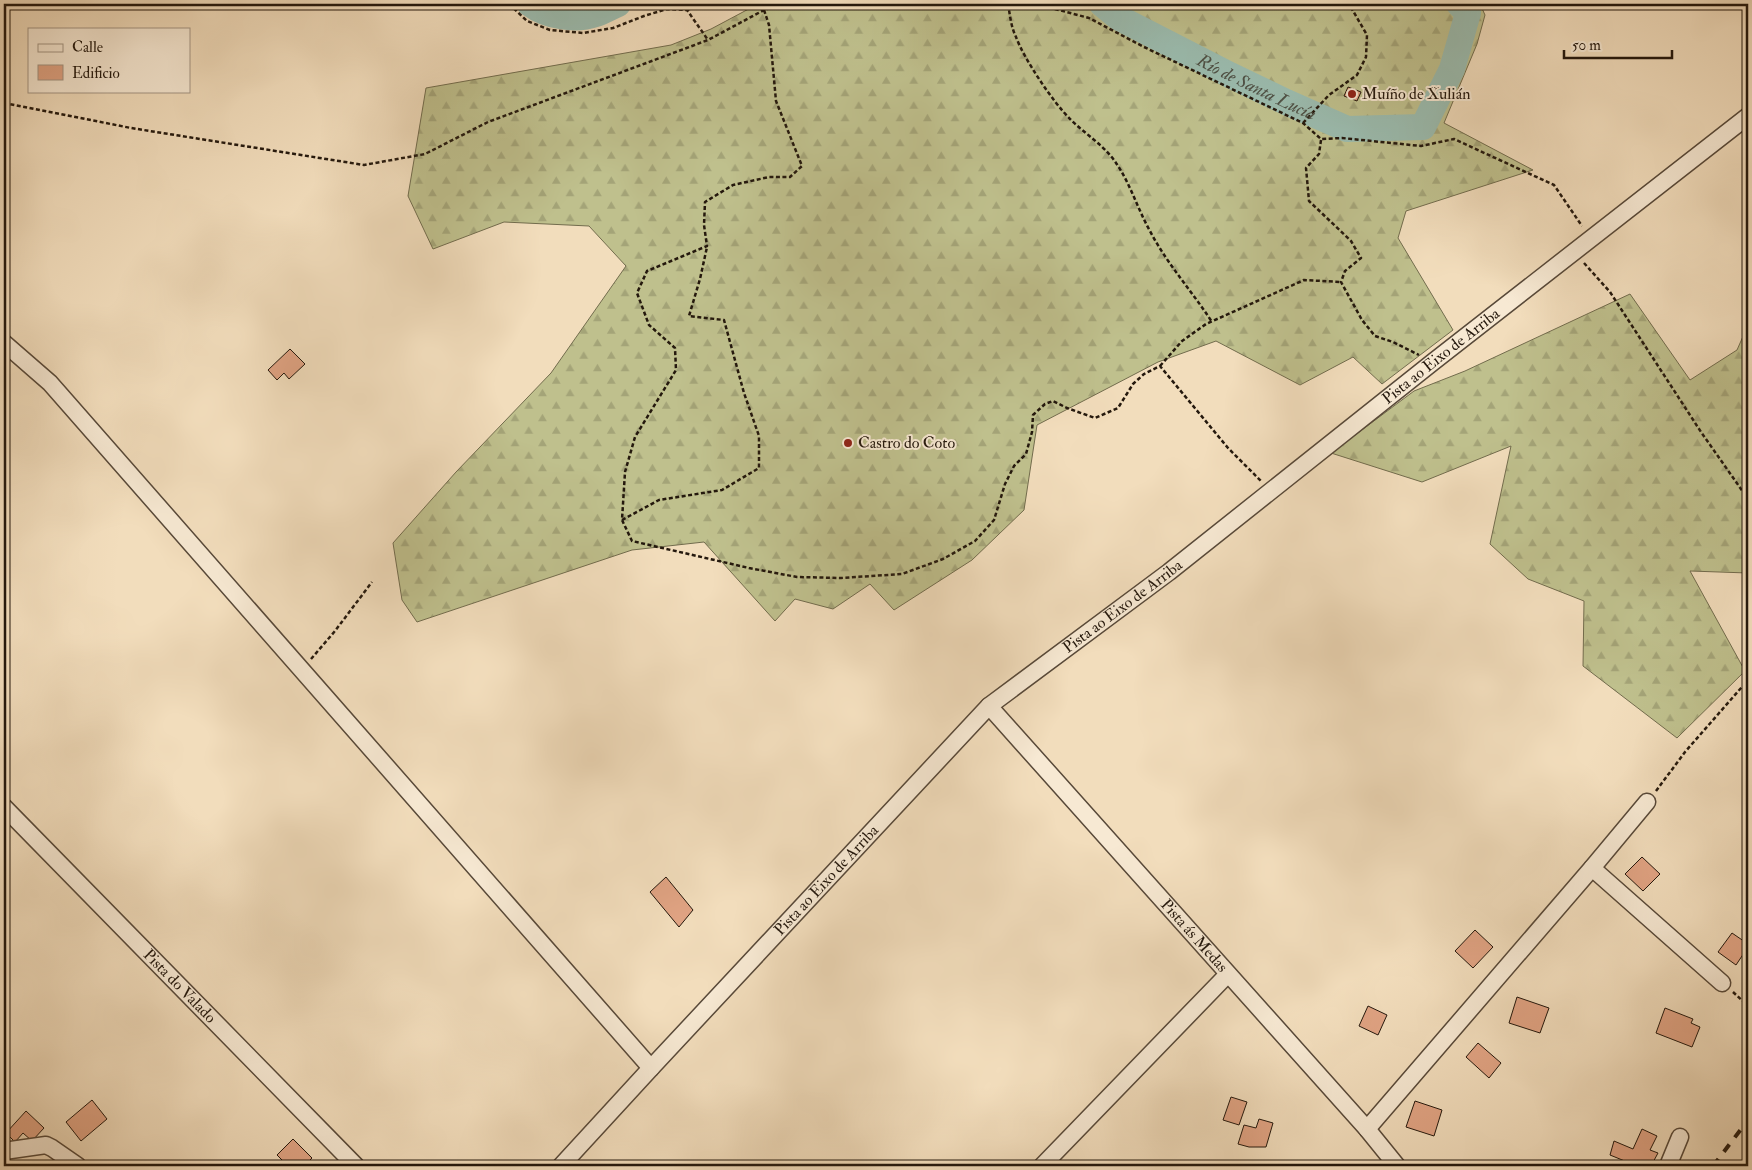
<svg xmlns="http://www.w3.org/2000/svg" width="1752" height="1170" viewBox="0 0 1752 1170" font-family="'IM FELL Double Pica',serif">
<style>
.forest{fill:url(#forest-firs);stroke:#726c4d}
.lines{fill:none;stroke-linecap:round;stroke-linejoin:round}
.river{stroke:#9bbcaf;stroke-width:26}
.building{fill:#e1a484;stroke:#24180d}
.minor-casing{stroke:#584939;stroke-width:19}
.path{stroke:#24180d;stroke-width:2.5;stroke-dasharray:4 2.5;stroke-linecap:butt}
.minor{stroke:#f7e9d3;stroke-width:16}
.rail{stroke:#24180d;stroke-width:4;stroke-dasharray:9 9;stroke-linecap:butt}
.poi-dot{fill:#8f2418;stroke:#f7e9d3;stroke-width:2}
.labels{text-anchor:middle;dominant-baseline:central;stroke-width:4;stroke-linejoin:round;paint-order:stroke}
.poi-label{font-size:16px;fill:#24180d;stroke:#f7e9d3;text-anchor:start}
.street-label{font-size:16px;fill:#24180d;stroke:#f7e9d3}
.water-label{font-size:18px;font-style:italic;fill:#4e5146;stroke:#f7e9d3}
</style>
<defs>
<pattern id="forest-firs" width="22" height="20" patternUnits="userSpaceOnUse" patternTransform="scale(1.25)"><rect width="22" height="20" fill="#bfc08d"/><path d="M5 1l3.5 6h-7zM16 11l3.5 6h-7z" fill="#a4a478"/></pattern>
</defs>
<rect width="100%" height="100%" fill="#f2ddbc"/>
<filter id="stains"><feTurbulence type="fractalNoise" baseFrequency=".004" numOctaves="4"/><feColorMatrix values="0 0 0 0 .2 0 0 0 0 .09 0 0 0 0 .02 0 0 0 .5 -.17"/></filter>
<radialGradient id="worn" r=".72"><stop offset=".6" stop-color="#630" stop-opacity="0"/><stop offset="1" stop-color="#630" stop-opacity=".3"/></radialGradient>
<path class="forest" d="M758 4H1480L1485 15 1477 44 1444 123 1533 170 1406 211 1398 238 1453 330 1382 384 1353 357 1300 385 1216 341 1158 362 1037 425 1024 510 972 560 894 610 870 584 833 609 795 599 775 621 704 542 632 550 417 622 402 600 393 543 456 472 551 373 626 266 589 226 504 222 433 249 408 196 426 88 671 45 711 29Z
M1630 294 1690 380 1737 350 1748 325V573L1690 571 1745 671 1677 738 1583 666 1584 601 1528 579 1490 544 1511 446 1422 482 1331 453 1414 391 1465 371Z"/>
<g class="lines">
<g class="river">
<path d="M530 4C547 17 576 21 596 14 604 11 611 7 618 4"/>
<path id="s1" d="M1102 4 1119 18 1230 75 1286 102 1347 129 1423 127 1452 69 1468 13 1459 4"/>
</g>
</g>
<path class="building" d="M1348 87 1361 92 1357 101 1344 96Z
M290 349 305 364 289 379 284 373 277 380 268 370Z
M1642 857 1660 874 1643 891 1625 874Z
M666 877 693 910 679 927 650 892Z
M1475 930 1493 947 1473 968 1455 951Z
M1732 933 1748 944V947L1736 965 1718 952Z
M1517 997 1549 1008 1540 1033 1509 1023Z
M1368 1006 1387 1015 1378 1035 1359 1026Z
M1665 1008 1693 1019 1691 1023 1700 1027 1692 1047 1656 1033Z
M1478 1043 1501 1063 1489 1078 1466 1057Z
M1231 1097 1247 1102 1239 1125 1223 1120Z
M92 1100 107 1119 81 1141 66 1122Z
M1415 1101 1442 1110 1434 1136 1406 1127Z
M26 1111 44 1128 32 1141 23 1133 15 1142 6 1133Z
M1259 1119 1273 1123 1266 1147H1249L1238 1144 1244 1125 1256 1128Z
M1642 1129 1657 1136 1650 1150 1658 1153 1651 1166H1637L1610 1155 1614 1141 1633 1149Z
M293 1139 312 1158 304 1166H288L277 1155Z"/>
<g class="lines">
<defs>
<g id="minor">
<path d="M4 343 50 383 651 1068"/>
<path id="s2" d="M989 706 1367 1129 1397 1166"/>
<path id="s3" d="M4 807 356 1166"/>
<path d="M1592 868 1722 983"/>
<path d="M1367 1129 1592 868 1647 802"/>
<path d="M4 1151 46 1145 52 1148 78 1166"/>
<path id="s4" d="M561 1166 651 1068 989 706 1169 572 1433 362 1748 116"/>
<path d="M1042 1166 1228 974"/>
<path d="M1668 1166 1680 1137"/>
</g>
</defs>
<use href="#minor" class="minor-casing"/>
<path class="path" d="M509 4 527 21 550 30 583 33 613 28 644 16 667 9 687 10 708 40
M1008 4C1010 15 1011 27 1016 37 1024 59 1053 102 1070 119 1084 133 1102 144 1114 160 1130 182 1137 208 1150 231 1167 264 1192 291 1212 322
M1036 4 1089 18 1144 47 1303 123 1321 139 1342 138 1421 146 1454 139 1554 185 1582 226
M687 10 703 4
M764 10 769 25 776 101 802 166 790 177H769L733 185 705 202 704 225 707 246 647 271 637 293 649 325 675 348 676 370 635 437 625 472 622 520 632 541 749 568 797 577 841 578 902 574 943 559 975 541 994 520 1005 484 1014 466 1026 454 1032 432 1033 415 1045 404 1053 401 1067 408 1095 418 1118 408 1133 384 1144 374 1160 366 1228 448 1261 481
M4 103 131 128 364 165 425 154 488 122 708 40 764 10 785 4
M1303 123 1329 95 1357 75 1366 57 1367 35 1349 4
M1321 140 1319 154 1306 168 1309 201 1351 241 1361 258 1345 271 1341 282 1362 320 1375 336 1393 342 1419 355
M1584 263 1610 292 1701 432 1748 499
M1160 366 1182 341 1206 324 1304 280 1341 282
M622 520 659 500 722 490 759 468V436L744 393 724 320 689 316 700 279 707 247
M311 659 335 631 372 582
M1656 791 1685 752 1748 680
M1733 992 1748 1006"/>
<use href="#minor" class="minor"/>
<path class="rail" d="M1713 1166 1748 1120"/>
</g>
<g class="poi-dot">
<circle cx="1352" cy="94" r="5"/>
<circle cx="848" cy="443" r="5"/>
</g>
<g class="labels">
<g class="poi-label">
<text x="1362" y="94">Muíño de Xulián</text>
<text x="858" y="443">Castro do Coto</text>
</g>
<g class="street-label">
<text stroke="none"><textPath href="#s4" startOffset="1200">Pista ao Eixo de Arriba</textPath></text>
<text stroke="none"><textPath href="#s4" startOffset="795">Pista ao Eixo de Arriba</textPath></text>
<text stroke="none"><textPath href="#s4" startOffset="390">Pista ao Eixo de Arriba</textPath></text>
<text stroke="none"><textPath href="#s2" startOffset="308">Pista ás Medas</textPath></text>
<text stroke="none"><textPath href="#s3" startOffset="251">Pista do Valado</textPath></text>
</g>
<g class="water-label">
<text stroke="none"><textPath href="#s1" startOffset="176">Río de Santa Lucía</textPath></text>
</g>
</g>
<rect width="1752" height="1170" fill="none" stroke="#f2ddbc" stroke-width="20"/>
<rect x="5" y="5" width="1742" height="1160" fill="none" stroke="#24180d" stroke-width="2.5"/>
<rect x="10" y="10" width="1732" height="1150" fill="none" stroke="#24180d"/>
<rect x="28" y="28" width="162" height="65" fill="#f7e9d3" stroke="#a39584"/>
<rect x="38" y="44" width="25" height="8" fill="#f7e9d3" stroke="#a39584"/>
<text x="72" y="52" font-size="15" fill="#24180d">Calle</text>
<rect x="38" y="65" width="25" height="15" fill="#e1a484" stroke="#a39584"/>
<text x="72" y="78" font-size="15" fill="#24180d">Edificio</text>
<path d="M1564 50v8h108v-8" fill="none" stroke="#24180d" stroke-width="2.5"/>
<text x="1572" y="50" font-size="15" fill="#24180d" stroke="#f7e9d3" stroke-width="4" paint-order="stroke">50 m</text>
<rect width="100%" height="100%" filter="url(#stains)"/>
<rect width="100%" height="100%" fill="url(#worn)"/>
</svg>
